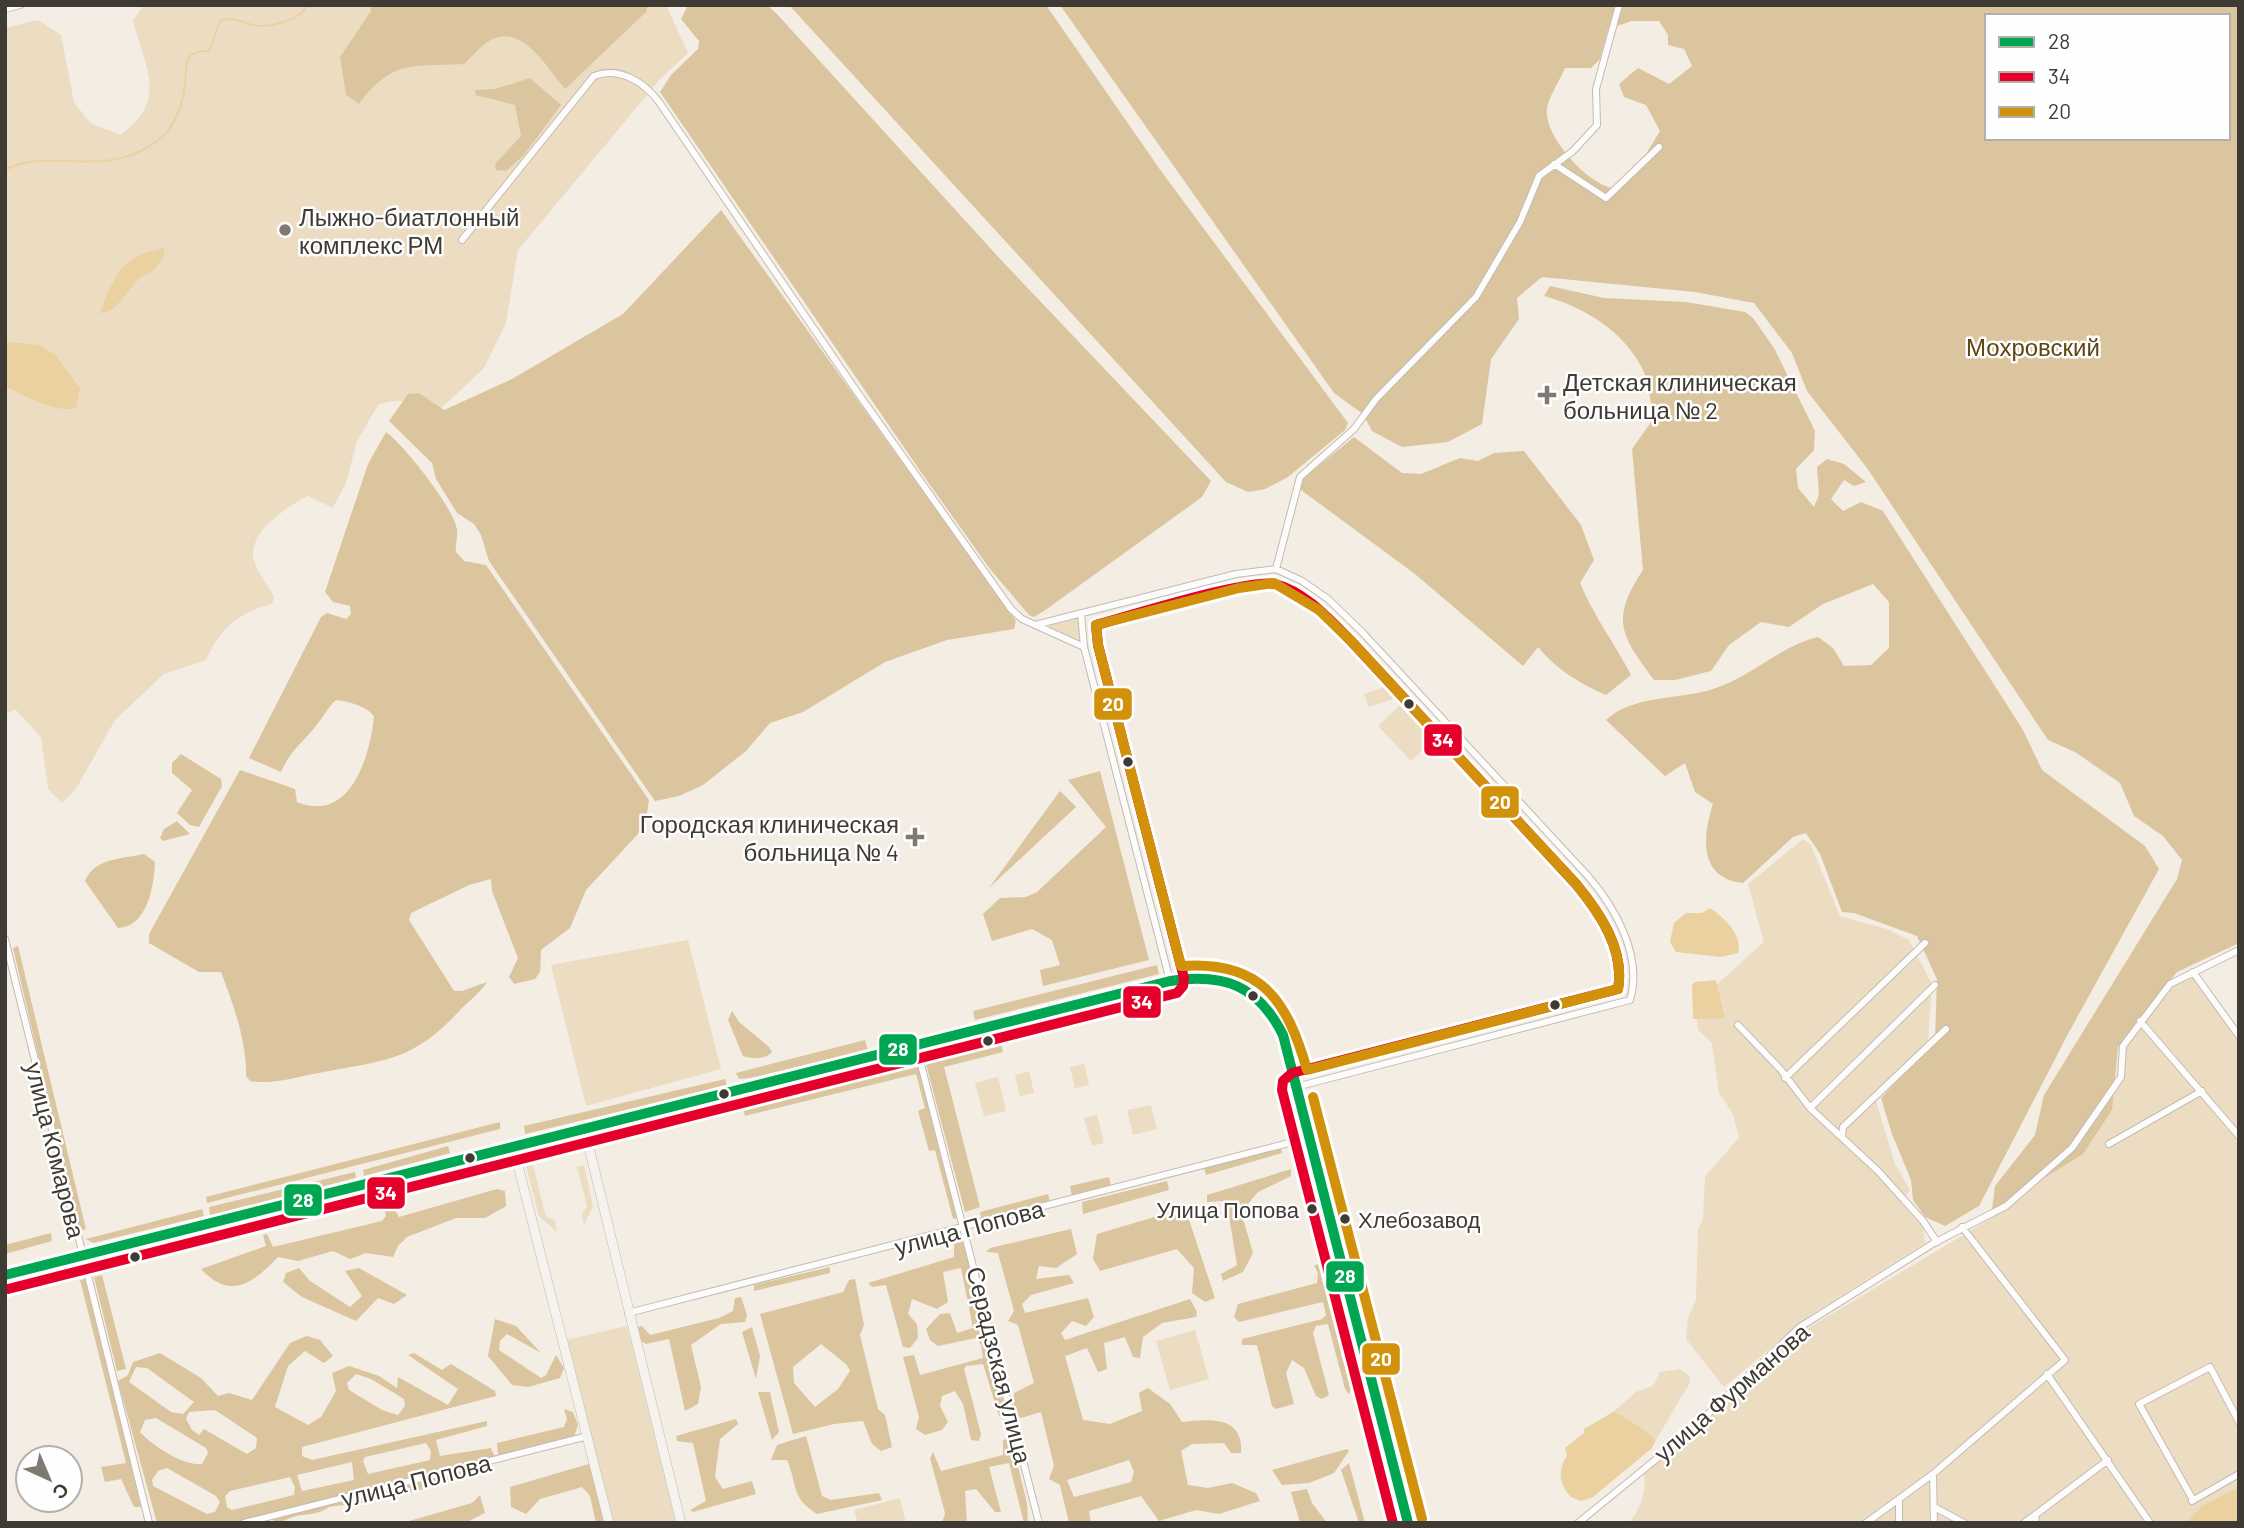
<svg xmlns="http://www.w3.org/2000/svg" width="2244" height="1528" viewBox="0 0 2244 1528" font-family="Barlow,sans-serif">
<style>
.green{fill:#ecdcc2}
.forest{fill:#dbc59e;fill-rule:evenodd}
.water{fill:#ebd0a0}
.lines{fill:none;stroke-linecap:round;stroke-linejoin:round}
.stream{stroke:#ebd0a0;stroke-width:2}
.street-casing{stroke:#c0bcb4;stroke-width:8}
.secondary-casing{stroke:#c0bcb4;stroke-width:10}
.street{stroke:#fdfcfb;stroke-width:6}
.secondary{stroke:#f6f3ee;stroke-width:9}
.bus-1-casing{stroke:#fefefe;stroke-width:16}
.bus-2-casing{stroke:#fefefe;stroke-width:16}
.bus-3-casing{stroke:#fefefe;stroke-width:16}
.bus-1{stroke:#00a651;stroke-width:10}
.bus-2{stroke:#e4002b;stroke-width:10}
.bus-3{stroke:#d2910a;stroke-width:10}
.poi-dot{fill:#7e7971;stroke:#fefefe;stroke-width:2.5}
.bus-dot{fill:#3f3b34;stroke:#fefefe;stroke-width:2.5}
.labels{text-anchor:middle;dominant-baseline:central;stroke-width:5;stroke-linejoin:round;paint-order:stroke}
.bus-label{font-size:22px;fill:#3f3b34;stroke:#fefefe;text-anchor:end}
.poi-label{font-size:24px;fill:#3f3b34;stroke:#fefefe;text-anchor:start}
.park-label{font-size:24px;fill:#5e4614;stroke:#fefefe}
.street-label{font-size:24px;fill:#3f3b34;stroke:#fefefe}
.line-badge{stroke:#fefefe;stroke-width:2.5}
.badge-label{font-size:19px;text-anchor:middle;font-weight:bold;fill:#fff}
</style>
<rect width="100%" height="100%" fill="#f3ede3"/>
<path class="green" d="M144 5H666L688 53 661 78 518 250 506 323 484 368 437 412C414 401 402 397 378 405L357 441 346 483 333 508 308 496C288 506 251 530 253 556 255 569 268 586 274 597L272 604C236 614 222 626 206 660L164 674 115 720 77 787 62 803 48 789 41 737 15 709 5 714V28L38 20 61 35 74 102 90 123 121 135C168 99 146 70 133 21Z
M1079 618 1081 641 1047 626Z
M1388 686 1393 699 1369 707 1364 694Z
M1400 705 1433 740 1411 761 1378 726Z
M1803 839 1811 845 1840 916 1887 929 1909 940 1932 984 1928 1042 1875 1098 1895 1164 1910 1190 1901 1203 1923 1227 1925 1243 1809 1316 1724 1387 1686 1339 1688 1318 1696 1300 1698 1229 1703 1219 1705 1176 1739 1138 1733 1114 1719 1093 1712 1043 1698 1030 1695 1004 1764 942 1748 884Z
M688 940 721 1069 586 1106 551 965Z
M2193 972 2239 1036V1523H1629C1640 1510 1647 1491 1644 1474L1805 1330 2003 1211 2120 1078 2123 1046 2170 984Z
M1084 1064 1089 1085 1075 1088 1070 1067Z
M1029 1071 1034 1093 1020 1096 1015 1075Z
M998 1077 1006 1111 984 1116 975 1083Z
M1151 1105 1157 1129 1133 1135 1127 1110Z
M1097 1115 1104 1143 1092 1146 1084 1118Z
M533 1165 546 1217 555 1220 557 1232 539 1216 526 1166Z
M584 1165 593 1206 584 1225 582 1214 587 1207 577 1167Z
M627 1326 676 1523H612L566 1340Z
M1195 1330 1209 1379 1170 1390 1156 1341Z
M1680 1369 1690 1376 1689 1384 1656 1440C1649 1433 1622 1415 1613 1412L1636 1392 1654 1385 1660 1372Z
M900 1498 906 1523H858L854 1510Z"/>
<path class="forest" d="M370 5H648L646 12 565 89C547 68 521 21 489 41 480 46 472 57 464 64 413 67 392 59 359 104L346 95 340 57 371 11Z
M688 5H767L776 13 1002 261 1211 481 1202 497 1044 611 1034 617 1029 615 990 569 923 475 660 92 671 75 698 49 699 41 681 19Z
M789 5H1046L1161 171 1348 423 1345 430 1288 477 1265 489 1248 492 1226 482Z
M1060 5H2239V943L2177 972 2118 1047 2112 1110 2083 1154 1992 1210 1995 1186 2035 1135 2044 1095 2177 879 2182 860 2163 836 2134 816 2120 783 2075 752 2048 740 1867 468 1807 391 1792 353 1754 303 1695 292 1542 277 1517 298 1519 319 1491 359 1482 424 1448 442 1402 447 1372 431 1363 414 1334 393ZM1987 16H2228V138H1987ZM1632 21H1659L1668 35V45L1684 49 1692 66 1669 84 1638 68 1619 84 1624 97 1646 105 1660 131 1646 154 1613 188C1588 184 1543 136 1547 108 1549 96 1560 80 1565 68H1591L1600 59 1608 29Z
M530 78 561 105 524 155 506 171 496 170 495 164 521 136 515 105 476 95 475 90 495 89Z
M721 210 1016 621 1014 629 947 640 885 662 803 712 770 723 746 751 703 785 679 796 655 801 489 561 481 535 474 524 457 513 436 479 432 463 389 421 408 394 419 393 444 410 512 379 623 314Z
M1550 286 1604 298 1686 302 1745 312 1753 318 1774 348 1815 431 1814 450 1796 469 1798 488 1814 507 1819 495 1817 467 1827 459 1844 464 1866 482 1854 486 1844 480 1831 499 1843 511 1861 502 1883 511 2023 730 2042 770 2145 846 2159 869 2069 1032 1979 1206 1945 1226 1925 1217 1913 1200 1911 1180 1892 1134 1881 1098 1935 1040 1937 979 1917 936 1854 913 1842 912 1820 854 1806 833 1793 837 1743 883C1699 879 1702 837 1713 804L1695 792 1685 763 1665 776 1606 720C1632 695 1679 700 1713 689 1751 677 1780 646 1818 637L1833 648 1844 666 1871 665 1889 648V602L1873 584 1823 604 1789 627 1761 622 1729 645 1711 671 1675 680H1654C1622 636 1609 621 1643 570L1632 449 1654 418C1650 403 1649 384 1643 370 1624 331 1584 307 1544 296Z
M386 432C403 444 455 509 457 530 458 537 455 544 456 552L464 561 486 565 649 800 646 820 638 834 586 890 570 928 541 950 540 972 535 979 514 984 509 977 518 958 492 891 491 879 469 885 411 913 409 920 454 991H462L487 982C480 993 470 1000 461 1009 413 1062 385 1060 319 1073 294 1077 276 1085 250 1081L246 1076C247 1041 233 1004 221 972H199L149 943V934L240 770 295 789 297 802C350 824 370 757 374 716 365 705 349 702 336 700 327 708 323 718 315 727 301 745 291 749 281 772L249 758 321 617 327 613 346 619 351 614 350 606 333 602 325 592 368 464Z
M1354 437 1402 473 1421 474 1460 458 1478 461 1494 453 1524 451 1581 525 1594 560 1580 583C1594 617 1614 642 1631 675L1606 695C1579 683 1557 670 1538 647L1523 666 1415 574 1301 490V480Z
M181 754 221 779 222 786 199 827 190 825 177 813 192 790 172 773V763Z
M1100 771 1149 960 1043 986 1040 970 1060 965 1052 940 1032 929 992 941 983 914 1000 898 1026 897 1037 892 1106 827 1068 780Z
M1060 791 1076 807 989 888Z
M177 821 190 834 163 841 160 838 164 829Z
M144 854 155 862C154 887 147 927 118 928L85 881C94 858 122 859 144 854Z
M18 946 86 1229 79 1231 13 948Z
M1157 965 1159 974 975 1020 973 1011Z
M1090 1010 1092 1016 995 1041 993 1035Z
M732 1011 739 1022 769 1047 772 1052C765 1060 752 1059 743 1056L728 1020Z
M865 1040 868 1050 750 1078 739 1079 736 1073Z
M1001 1044 1003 1052 944 1067 980 1207 965 1212 926 1064Z
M911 1054 913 1061 738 1103 737 1098Z
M919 1066 960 1217 953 1219 935 1150 929 1151 918 1111 925 1108 916 1074 745 1116 743 1109Z
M725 1079 727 1086 525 1134 524 1126Z
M689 1110 690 1117 638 1130 637 1123Z
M500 1122V1129L207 1203 206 1197Z
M448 1146 450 1153 364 1176 363 1170Z
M1281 1148 1282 1153 1206 1175 1204 1167Z
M502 1159 504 1166 199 1243 196 1236Z
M1291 1169V1176L1258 1192 1241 1212 1253 1253 1243 1272 1223 1281 1221 1274 1237 1265 1228 1210 1222 1201 1207 1202V1195Z
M355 1172 356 1178 210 1216 209 1207Z
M1109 1177 1111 1186 1072 1196 1070 1186Z
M1167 1181 1169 1190 1083 1214 1082 1202Z
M497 1189 505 1191 506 1206 485 1218H456L407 1237 398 1246 393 1257 366 1253 350 1259 333 1251 298 1261 278 1257C253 1283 231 1301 201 1269L266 1246 263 1235 267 1234 273 1247 382 1221 386 1216 383 1202 390 1201 399 1217Z
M1048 1194 1050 1202 982 1221 980 1212Z
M1185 1208 1215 1298 1205 1302 1192 1293 1194 1268 1177 1249 1100 1271 1093 1259 1097 1234Z
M202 1209 204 1216 93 1243 86 1239Z
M1322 1217 1346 1317 1339 1319 1315 1219Z
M1071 1229 1077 1254 1056 1268 1039 1266 1036 1279 1069 1275 1074 1283 1031 1295 1022 1304 1025 1313 1088 1298 1094 1317 1086 1326 1072 1321 1061 1333 1065 1340 1190 1299 1197 1312 1196 1317 1162 1323 1143 1337 1140 1358 1133 1357 1125 1337 1104 1343 1107 1369 1098 1372 1087 1348 1065 1356 1083 1420 1110 1424 1142 1411 1139 1393 1148 1388 1170 1404 1182 1422C1209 1419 1244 1415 1241 1453H1231L1224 1443 1192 1444 1181 1451 1188 1485 1208 1488 1232 1483 1256 1493 1260 1501 1219 1514 1196 1510 1159 1521 1141 1496 1089 1511 1091 1523H1069L1060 1485 1049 1479 1054 1466 1041 1412 1021 1418 1013 1412 1014 1393 1034 1383 1018 1325 1008 1321 1014 1311 998 1253 986 1252 990 1248ZM1129 1460 1134 1472 1131 1482 1074 1497 1067 1480Z
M51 1233 52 1241 5 1254V1245Z
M190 1236 192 1244 144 1256 143 1248Z
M962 1241 972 1265 1006 1413 999 1416 983 1364 966 1366 964 1369 981 1434 979 1441 971 1440 963 1404 955 1391 942 1396 940 1406 948 1422 942 1430 925 1435 916 1429 919 1417 903 1357 914 1355 920 1375 983 1358 981 1345 976 1338 938 1346 930 1340 926 1329 940 1314 950 1313 957 1333 973 1328 961 1268 943 1272 948 1302 937 1309 912 1299 908 1314 917 1324 918 1338 910 1348 903 1347 886 1285 872 1287 868 1283 954 1257V1244Z
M1318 1264 1351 1390 1349 1394 1345 1389 1328 1324 1316 1326 1313 1333 1329 1395 1322 1399 1316 1396 1304 1368 1292 1360 1286 1373 1294 1404 1276 1409 1272 1406 1257 1345H1242V1339L1322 1319 1326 1315 1323 1302 1239 1322 1234 1317 1238 1304 1317 1283 1318 1273 1314 1266Z
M830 1267V1273L754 1291V1285Z
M299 1268 310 1281 350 1307 362 1296 345 1271 359 1268 407 1295 394 1304 378 1298 356 1321 302 1297 283 1282 286 1273Z
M56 1274 57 1280 5 1293V1287Z
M102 1275 126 1369 117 1371 94 1277Z
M86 1279 141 1507H134L121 1479 105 1482 101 1467 126 1463 80 1280Z
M855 1279 864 1325 860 1335 878 1409 885 1415 892 1447 881 1451 872 1444 863 1421 834 1424 793 1434 760 1314 843 1292 849 1280ZM821 1344 847 1365 850 1371 838 1389 815 1407 794 1383 793 1367Z
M741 1297 747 1315 745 1322 721 1324 691 1345 701 1387 698 1404 685 1411 669 1339 646 1344 639 1340 637 1328 642 1326 650 1335 719 1318 733 1311 735 1298Z
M495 1319 516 1326 541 1353 507 1334 500 1341 499 1350 541 1378 546 1375 556 1355 564 1368 560 1378 528 1387 512 1385 488 1356Z
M1349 1324 1372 1411 1365 1412 1340 1328Z
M752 1327 760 1356 756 1379 742 1332Z
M307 1336 320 1340 333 1356 324 1363 305 1351 288 1366 275 1407 308 1425 321 1417 336 1391 332 1373 349 1366 379 1376 397 1388 398 1377 448 1405 458 1389 408 1355 414 1353 442 1370 451 1364 495 1391 496 1396 302 1447V1456L312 1460 487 1421V1426L436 1440 440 1456 491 1448 496 1460 481 1474 401 1495 370 1498 368 1502 329 1507C318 1516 305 1513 293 1517 286 1519 284 1522 276 1523L268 1515 233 1523H157L118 1381 128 1375 133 1362 160 1353 201 1378 218 1396 229 1393 252 1400 290 1343ZM136 1367 147 1368 194 1402 183 1414 171 1412 129 1382ZM356 1374 371 1379 404 1399 405 1406 398 1415 382 1410 349 1390 347 1383ZM215 1410 257 1438 256 1448 247 1454 204 1429 199 1435 192 1430 186 1419 189 1412ZM156 1418 206 1448 208 1453 202 1464C183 1466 153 1446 140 1432L145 1420ZM426 1443 431 1451 430 1460 368 1474 363 1461 365 1457ZM352 1462 354 1480 302 1491 297 1475ZM167 1468 216 1496 220 1502 215 1512 207 1514 153 1486 152 1480 158 1471ZM290 1477 295 1487 294 1495 232 1510 227 1507 225 1496 230 1491Z
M758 1392H770L779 1432 772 1440Z
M564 1409 573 1412 578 1425 572 1443 509 1457 498 1454 497 1443 564 1427 567 1419Z
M736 1419 738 1424 720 1439 715 1477 723 1489 752 1481 756 1494 693 1512 690 1510 706 1501 693 1443 677 1441 676 1436Z
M806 1436 822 1496 831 1500 879 1493 882 1500 817 1514C790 1497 798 1485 787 1460H771L777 1445Z
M1011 1438 1027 1503 1028 1523H1024L1009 1463 989 1467 1001 1512H995L976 1489 965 1491 967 1523H942L945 1513 930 1458 933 1452 941 1471 1003 1455V1440Z
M1347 1449 1349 1451 1334 1473 1309 1483 1282 1485 1272 1470Z
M1383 1454 1401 1523H1391L1373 1457Z
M592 1463 606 1523H596L590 1496 582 1487 540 1499 526 1514 511 1507 510 1487Z
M1349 1463 1365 1523H1359L1341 1470Z
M1307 1489 1312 1503 1327 1523H1300L1291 1492Z
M480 1495 485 1513 465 1523H402L472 1503Z"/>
<path class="water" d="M164 248V256L152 272C130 277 121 314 100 313 109 291 117 263 142 254 149 251 156 251 164 248Z
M8 342 40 345 56 356 80 388 76 408C52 413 27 396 5 386V343Z
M1710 908C1724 917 1743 935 1738 953L1721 957 1676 952 1670 942 1674 923 1686 913H1702Z
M1716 980 1725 1018 1693 1019 1692 985 1695 982Z
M1613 1412C1621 1414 1650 1433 1656 1440L1652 1448 1593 1497 1581 1501 1571 1497C1559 1484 1557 1471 1567 1456L1565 1448 1584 1433V1429Z
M2239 1487V1523H2186L2202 1506Z"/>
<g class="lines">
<path class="stream" d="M5 170C51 145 106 183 161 138 176 125 183 103 185 84 186 76 185 64 189 58 193 51 202 51 209 51L220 21C235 16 239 22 253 25 268 29 291 21 303 12L307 5"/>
<defs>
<path id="street" d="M5 9 20 5
M1554 164 1606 198 1659 147
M462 240 594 76C619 66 644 82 659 102L855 389 1011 609 1022 619 1084 647
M1276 569 1300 477 1354 429 1376 399 1476 297 1520 222 1539 176 1573 151 1597 125 1596 89 1619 5
M1081 614 1084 647 1170 981
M1035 625 1236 574 1276 569 1302 581 1328 599 1362 632 1587 875C1616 908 1643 957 1630 1000L1296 1087
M5 939 149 1523
M2193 972 2239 1036
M2140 1021 2239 1136
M1738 1025 1781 1070 1810 1108 1878 1171 1923 1221 1937 1242
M916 1045 1039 1523
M1785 1078 1925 943
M1810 1108 1935 985
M1842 1136 1843 1127 1946 1029
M2109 1144 2202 1091
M628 1313 1308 1138
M2047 1374 2150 1523
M1933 1474 1934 1523
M1899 1499V1523
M2193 1500 2139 1404 2210 1367 2239 1422
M2192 1501 2239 1474
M1934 1507 1964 1523
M244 1523 588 1436
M1578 1523 1687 1434 1800 1327 1934 1243 2006 1206 2072 1148 2121 1077 2123 1046 2170 984 2239 950
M1866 1523 1933 1474 2065 1360 1962 1227
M2024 1523 2035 1515
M2036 1523 2035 1515 2108 1460"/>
<path id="secondary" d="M584 1127 681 1523
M513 1146 609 1523
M5 1275 1170 981C1220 971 1263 985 1283 1035L1408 1523"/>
</defs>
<use href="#street" class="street-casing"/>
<use href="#secondary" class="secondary-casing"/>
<use href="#street" class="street"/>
<use href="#secondary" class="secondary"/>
<defs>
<path id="bus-1" d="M5 1275 1170 981C1224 973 1258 985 1283 1035L1408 1523"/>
<path id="bus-2" d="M8 1289 1177 993 1183 986 1184 978 1098 645 1096 625C1129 616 1249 578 1275 584 1305 591 1331 621 1352 642L1576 884C1600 913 1625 950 1618 989L1292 1073 1283 1081 1282 1090 1393 1523"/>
<path id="bus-3" d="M1274 583 1319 610 1352 642 1576 884C1600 913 1625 950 1618 989L1307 1070C1287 999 1260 960 1181 966L1098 645 1096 625 1239 588Z
M1313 1097 1422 1519"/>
</defs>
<use href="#bus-1" class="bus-1-casing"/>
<use href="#bus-2" class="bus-2-casing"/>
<use href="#bus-3" class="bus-3-casing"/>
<use href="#bus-1" class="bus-1"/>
<use href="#bus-2" class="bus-2"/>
<use href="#bus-3" class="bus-3"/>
</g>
<g class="poi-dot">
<circle cx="285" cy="230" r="7"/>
<path d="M1543.5 384.5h7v7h7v7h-7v7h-7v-7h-7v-7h7z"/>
<path d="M911.5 826.5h7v7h7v7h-7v7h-7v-7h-7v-7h7z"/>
</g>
<g class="bus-dot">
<circle cx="1409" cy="704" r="6"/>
<circle cx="1128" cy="762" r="6"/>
<circle cx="1253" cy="996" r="6"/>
<circle cx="1555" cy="1005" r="6"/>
<circle cx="988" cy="1041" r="6"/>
<circle cx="724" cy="1094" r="6"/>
<circle cx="470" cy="1158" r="6"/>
<circle cx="1312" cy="1209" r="6"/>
<circle cx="1345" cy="1219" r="6"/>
<circle cx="135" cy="1257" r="6"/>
</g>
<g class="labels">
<g class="bus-label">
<text x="1299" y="1209">Улица Попова</text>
<text x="1358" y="1219" text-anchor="start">Хлебозавод</text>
</g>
<g class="poi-label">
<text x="299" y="216">Лыжно-биатлонный<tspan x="299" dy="28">комплекс РМ</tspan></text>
<text x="1563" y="381">Детская клиническая<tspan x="1563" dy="28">больница № 2</tspan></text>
<text x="899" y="823" text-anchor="end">Городская клиническая<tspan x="899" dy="28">больница № 4</tspan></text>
</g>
<g class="park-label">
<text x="2033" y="346">Мохровский</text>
</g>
<g class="street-label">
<text transform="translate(56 1150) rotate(76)">улица Комарова</text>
<text transform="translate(969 1227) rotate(-15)">улица Попова</text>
<text transform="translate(1000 1365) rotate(76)">Серадзская улица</text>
<text transform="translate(1731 1392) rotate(-41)">улица Фурманова</text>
<text transform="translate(416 1480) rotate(-14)">улица Попова</text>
</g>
</g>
<g class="line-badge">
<rect x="1093" y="687" width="40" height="34" rx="7" fill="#d2910a"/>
<rect x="1423" y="723" width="40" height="34" rx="7" fill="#e4002b"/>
<rect x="1480" y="785" width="40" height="34" rx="7" fill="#d2910a"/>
<rect x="1122" y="985" width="40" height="34" rx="7" fill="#e4002b"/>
<rect x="878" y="1033" width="40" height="33" rx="7" fill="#00a651"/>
<rect x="366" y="1176" width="40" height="34" rx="7" fill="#e4002b"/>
<rect x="283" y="1183" width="40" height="34" rx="7" fill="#00a651"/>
<rect x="1325" y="1260" width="40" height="33" rx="7" fill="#00a651"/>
<rect x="1361" y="1342" width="40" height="34" rx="7" fill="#d2910a"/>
</g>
<g class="badge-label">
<text x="1113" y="711">20</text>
<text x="1443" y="747">34</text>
<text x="1500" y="809">20</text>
<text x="1142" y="1009">34</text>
<text x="898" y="1056">28</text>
<text x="386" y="1200">34</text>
<text x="303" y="1207">28</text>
<text x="1345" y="1283">28</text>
<text x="1381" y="1366">20</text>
</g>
<rect width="2244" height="1528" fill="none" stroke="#3f3b34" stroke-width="14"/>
<rect x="1985" y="14" width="245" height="126" fill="#fefefe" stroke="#b2b0ad" stroke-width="2"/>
<rect x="1999" y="37" width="35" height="10" fill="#00a651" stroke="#b2b0ad" stroke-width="2"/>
<text x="2048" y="49" font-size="21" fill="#3f3b34">28</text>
<rect x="1999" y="72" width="35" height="10" fill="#e4002b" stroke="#b2b0ad" stroke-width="2"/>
<text x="2048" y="84" font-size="21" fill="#3f3b34">34</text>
<rect x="1999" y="107" width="35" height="10" fill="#d2910a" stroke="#b2b0ad" stroke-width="2"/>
<text x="2048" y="119" font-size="21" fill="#3f3b34">20</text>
<g transform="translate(49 1479) rotate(136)"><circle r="33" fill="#fefefe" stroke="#b2b0ad" stroke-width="2"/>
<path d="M0-5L12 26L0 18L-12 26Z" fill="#7e7971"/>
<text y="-10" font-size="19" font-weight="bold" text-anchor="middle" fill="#3f3b34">С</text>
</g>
</svg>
